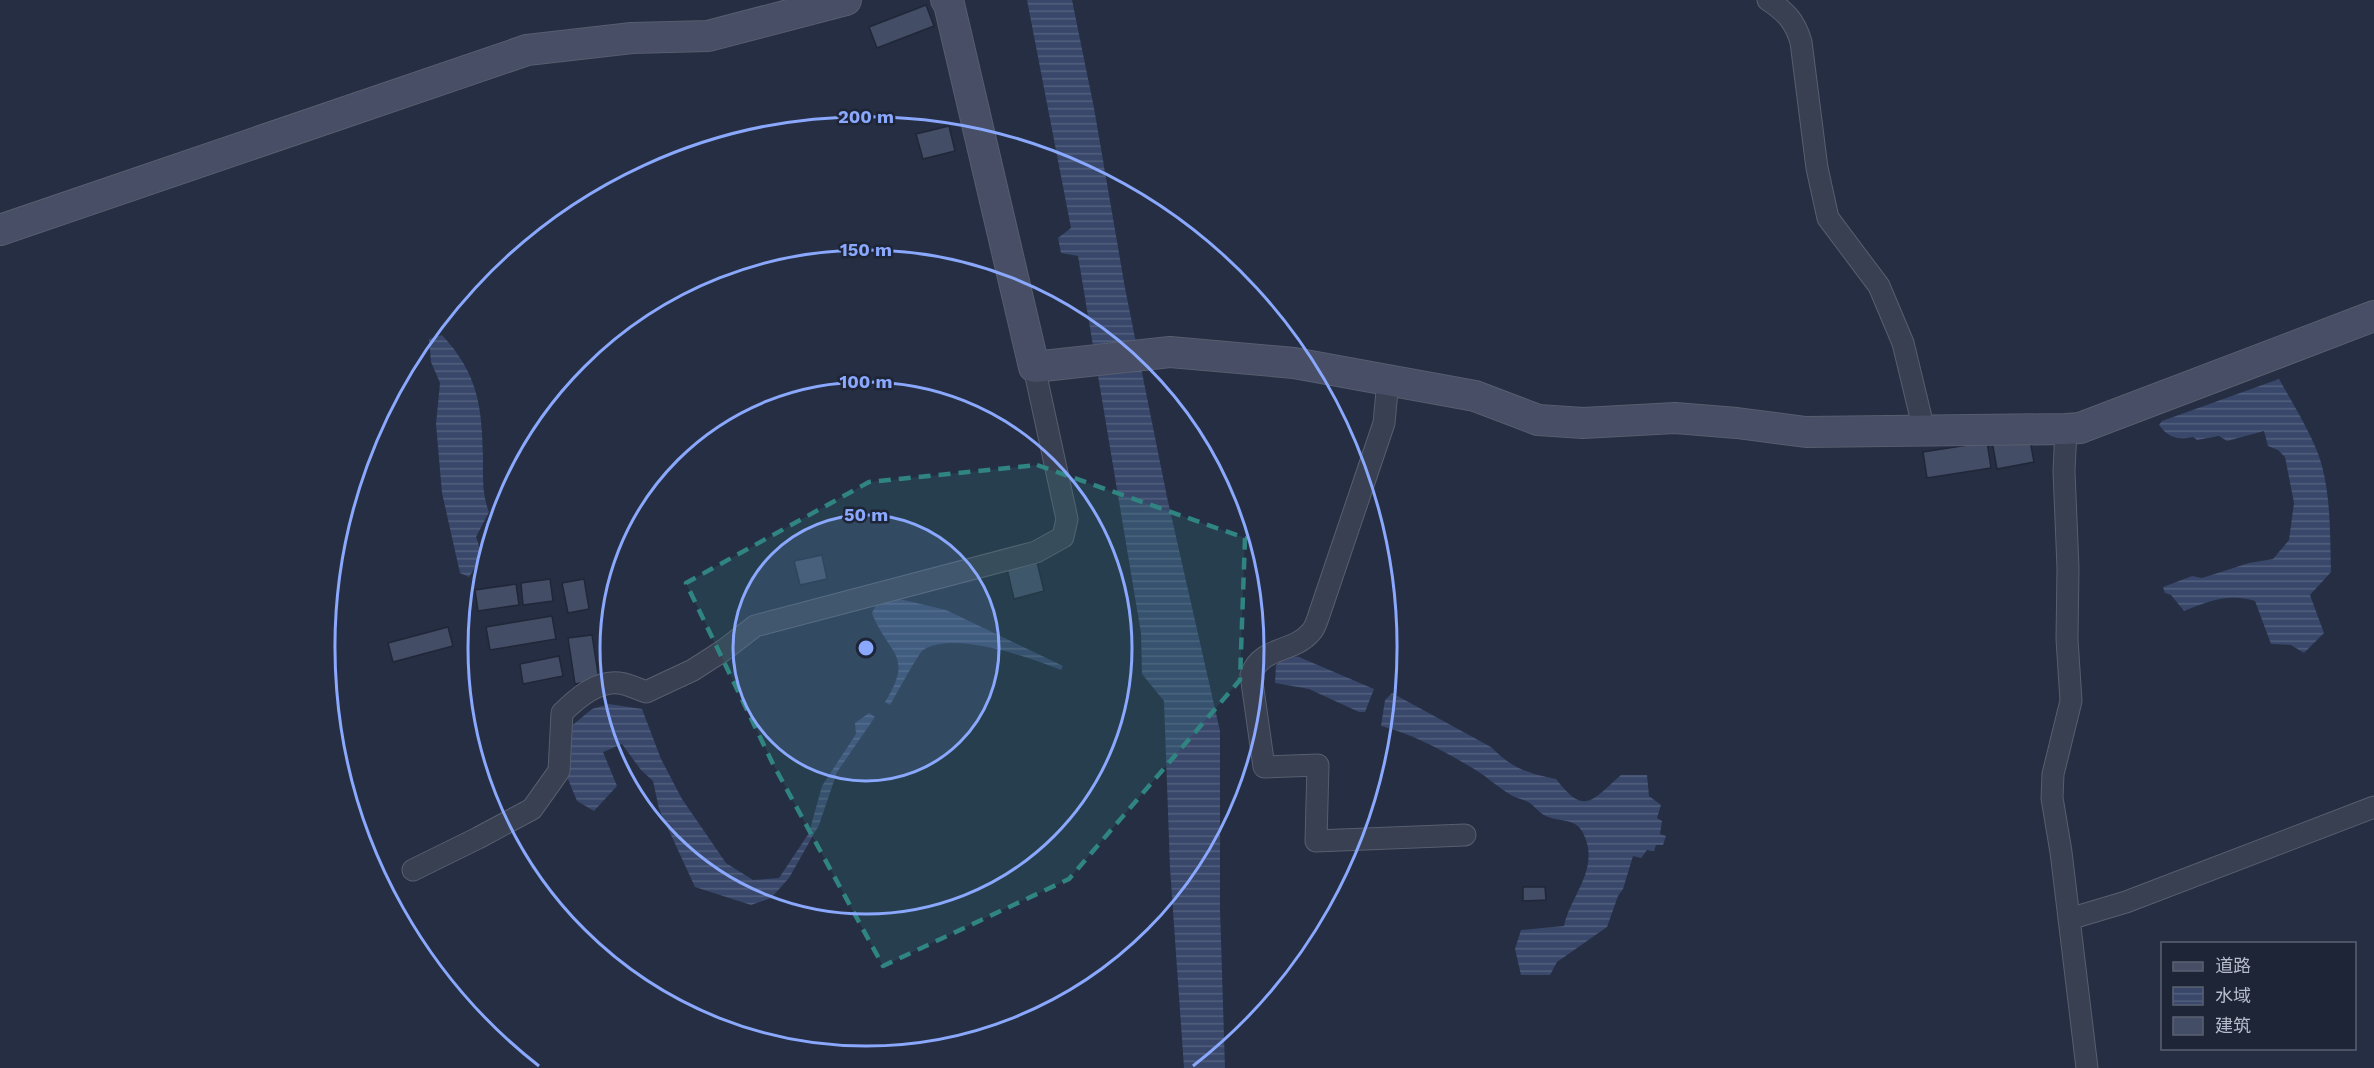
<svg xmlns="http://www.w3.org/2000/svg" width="2374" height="1068" viewBox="0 0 2374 1068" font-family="'Work Sans','Noto Sans SC',sans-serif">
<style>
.water{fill:url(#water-rules)}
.building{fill:#434d65;stroke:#202739;stroke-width:1.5}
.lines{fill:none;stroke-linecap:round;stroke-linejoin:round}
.street-casing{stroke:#575e6f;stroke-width:23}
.secondary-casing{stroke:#575e6f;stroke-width:32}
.street{stroke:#394052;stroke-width:21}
.secondary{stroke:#474e65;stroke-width:30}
.marked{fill:#308481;fill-opacity:0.2;stroke:#308481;stroke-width:4.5;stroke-dasharray:12 8;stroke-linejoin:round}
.ring{fill:none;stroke:#8aa8fd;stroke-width:3}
.centre{fill:#8aa8fd;stroke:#1e2537;stroke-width:3}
.ring-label{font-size:18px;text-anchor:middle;font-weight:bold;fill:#8aa8fd;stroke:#1e2537;stroke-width:5;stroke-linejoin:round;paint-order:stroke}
</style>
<defs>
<pattern id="water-rules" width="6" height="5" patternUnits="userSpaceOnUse" patternTransform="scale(1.5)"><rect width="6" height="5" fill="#38476a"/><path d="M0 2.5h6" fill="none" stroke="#53607e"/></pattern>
</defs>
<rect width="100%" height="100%" fill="#252e42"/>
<path class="water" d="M1027 0H1072L1094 108 1125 288 1167 497 1220 731V909L1225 1068H1184L1170 868 1164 701 1142 674 1141 633 1078 256 1061 253 1058 238 1071 228Z
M442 335C478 374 482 406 483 458 483 477 482 494 489 512L476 537C483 552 478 564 469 577L460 573 442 493 436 424 440 383 431 362 429 339Z
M2279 379C2292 402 2316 441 2322 466 2331 501 2330 536 2331 572L2310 595 2324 633 2304 653 2291 645 2271 644 2255 601C2230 593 2208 601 2184 611L2171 595 2165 593 2163 587 2192 576 2202 578 2249 563 2273 559 2289 540 2294 503 2285 457 2278 450 2268 446 2264 431 2227 441 2219 436 2197 440 2193 437C2177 440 2169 438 2159 425L2162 421Z
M895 598 946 610 1063 666 1061 670C1030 658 954 630 923 650 918 654 896 695 890 705L885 702C915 654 888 655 872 613L877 603Z
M1287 656 1299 657 1374 689 1365 712H1359L1309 689 1275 683 1276 665Z
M1392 693 1491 747C1513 769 1527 773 1556 779 1585 817 1592 800 1621 775H1647L1649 796 1661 805 1657 818 1662 821 1660 834 1666 836 1663 845H1656L1654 851 1647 850 1641 858 1633 856 1623 889 1618 896 1607 927 1557 962 1550 975H1521L1515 949 1521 930 1564 926C1570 897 1597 872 1586 840 1578 815 1562 824 1546 816 1539 813 1534 805 1528 802 1522 799 1516 798 1511 795 1496 786 1484 774 1469 766 1442 750 1412 734 1381 726L1385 700Z
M609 704 642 709 661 759 682 799 726 863 753 880 779 878 809 833 822 786 856 734 855 723 869 713 875 717 837 772 819 825 789 878 771 898 751 905 695 887 659 809 653 781 641 770 622 744 603 752 617 786 594 811 577 801 568 779 569 728 592 709Z"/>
<path class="building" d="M926 5 934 26 877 48 869 27Z
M949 126 955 151 923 159 916 134Z
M2029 435 2034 462 1997 469 1992 441Z
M1987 442 1991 468 1927 478 1923 452Z
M822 555 827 579 800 585 794 561Z
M1037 562 1044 591 1014 599 1007 569Z
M550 579 553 601 523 605 521 583Z
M584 579 589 609 568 613 562 583Z
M516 584 519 605 478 611 475 590Z
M552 616 556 639 490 650 486 627Z
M448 627 453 646 393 662 388 643Z
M592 635 599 680 575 684 568 638Z
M559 656 563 676 523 684 520 664Z
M1523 887H1545L1546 900 1523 901Z"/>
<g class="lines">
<defs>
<path id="street" d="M1768 0C1786 12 1795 21 1801 42L1817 168 1828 218 1879 286 1903 343 1924 430
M1388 380 1384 423 1319 615C1317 621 1315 628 1311 632 1294 653 1261 646 1251 675L1264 767 1318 765 1316 841 1465 835
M2066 429 2064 471 2068 568 2067 639 2071 701 2053 774 2052 798 2061 852 2087 1068
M413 870 478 838 532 809 559 771 562 713C576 699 597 680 619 683 628 684 638 689 646 692L693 670 724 650 755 626 1036 552 1063 537 1067 519 1034 367
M2069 919 2126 902 2374 807"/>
<path id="secondary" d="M946 0 949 4 1034 367 1170 352 1294 363 1475 396 1538 420 1583 423 1675 418 1737 423 1806 432 2066 429 2080 428 2374 316
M0 230 527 50 632 38 708 36 846 0"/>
</defs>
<use href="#street" class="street-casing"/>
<use href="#secondary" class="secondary-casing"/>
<use href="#street" class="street"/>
<use href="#secondary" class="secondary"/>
</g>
<path class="marked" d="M1037 465 1245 538 1240 680 1069 879 883 966 773 764 686 583 869 482Z"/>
<circle cx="866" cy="648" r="133" fill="#8aa8fd" fill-opacity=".12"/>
<g class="ring">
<circle cx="866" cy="648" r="133"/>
<circle cx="866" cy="648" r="266"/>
<circle cx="866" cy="648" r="398"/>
<path d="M539 1066A531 531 0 1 1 1193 1066"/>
</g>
<circle cx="866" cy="648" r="9" class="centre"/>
<g class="ring-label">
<text x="866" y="123">200 m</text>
<text x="866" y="256">150 m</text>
<text x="866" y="388">100 m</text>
<text x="866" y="521">50 m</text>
</g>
<rect x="2161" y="942" width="195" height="108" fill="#1e2537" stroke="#5b6173" stroke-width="1.5"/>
<rect x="2173" y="962" width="30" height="9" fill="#474e65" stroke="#5b6173" stroke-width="1.5"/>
<text x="2215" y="972" font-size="18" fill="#b6bccc">道路</text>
<rect x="2173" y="987" width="30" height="18" fill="url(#water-rules)" stroke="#5b6173" stroke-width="1.5"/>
<text x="2215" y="1002" font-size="18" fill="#b6bccc">水域</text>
<rect x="2173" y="1017" width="30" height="18" fill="#434d65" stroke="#5b6173" stroke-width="1.5"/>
<text x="2215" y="1032" font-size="18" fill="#b6bccc">建筑</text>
</svg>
